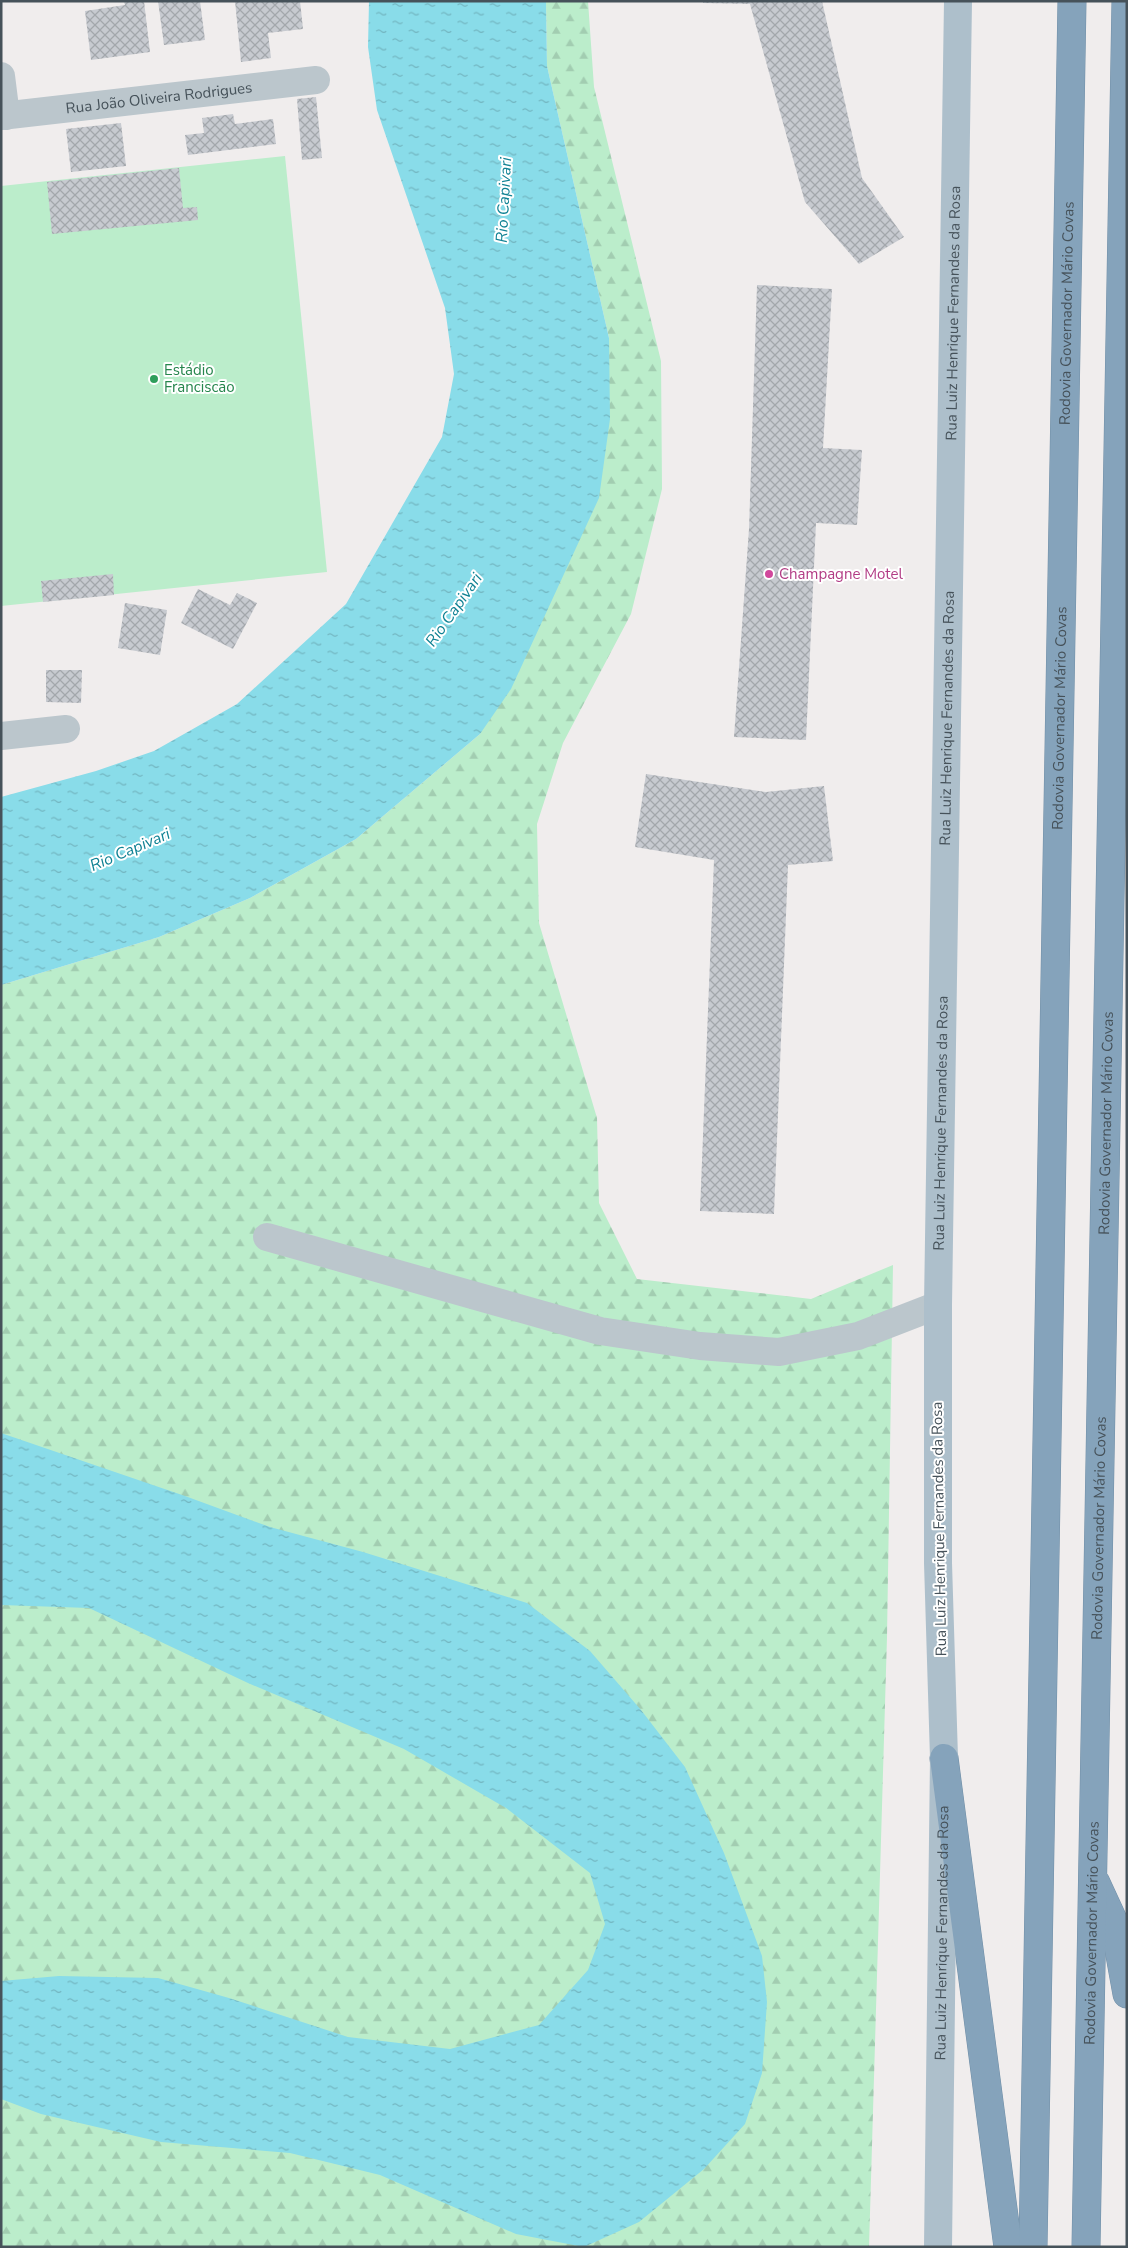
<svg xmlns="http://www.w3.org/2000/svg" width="1128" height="2248" viewBox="0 0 1128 2248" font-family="'Nunito Sans',sans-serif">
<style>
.forest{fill:url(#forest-firs)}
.pitch{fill:#bbedcb}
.water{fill:url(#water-ripples)}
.building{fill:url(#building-cross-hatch)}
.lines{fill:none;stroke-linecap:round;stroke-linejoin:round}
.highway-casing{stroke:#718fa7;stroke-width:29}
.minor{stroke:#bbc6cc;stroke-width:28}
.major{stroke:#adbfcb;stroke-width:28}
.highway{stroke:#85a3bb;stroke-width:28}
.leisure-dot{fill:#2e9e5b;stroke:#fff;stroke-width:2}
.hotel-dot{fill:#d1479c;stroke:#fff;stroke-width:2}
.labels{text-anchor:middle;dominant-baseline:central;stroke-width:4;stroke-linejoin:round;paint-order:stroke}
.street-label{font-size:15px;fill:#46525a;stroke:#fff}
.leisure-label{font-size:15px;fill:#27864d;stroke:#fff;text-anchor:start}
.hotel-label{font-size:15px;fill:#b23c85;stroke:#fff;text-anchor:start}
.water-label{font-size:16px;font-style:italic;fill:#108294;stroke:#fff}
</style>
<defs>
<pattern id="forest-firs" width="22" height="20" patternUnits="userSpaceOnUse" patternTransform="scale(1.25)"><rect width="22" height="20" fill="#bbedcb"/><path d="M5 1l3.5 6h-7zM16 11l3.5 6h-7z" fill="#a2cdb1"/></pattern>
<pattern id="water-ripples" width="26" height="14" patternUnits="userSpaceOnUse" patternTransform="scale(1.25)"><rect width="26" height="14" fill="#89dce9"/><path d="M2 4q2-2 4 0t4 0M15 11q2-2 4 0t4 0" fill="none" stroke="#72b5c0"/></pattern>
<pattern id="building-cross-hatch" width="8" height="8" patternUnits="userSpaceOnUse" patternTransform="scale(1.25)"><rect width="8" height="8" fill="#c7cad0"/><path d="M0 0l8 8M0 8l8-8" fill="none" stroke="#a3a7ac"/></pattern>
</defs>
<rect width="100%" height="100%" fill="#f0eded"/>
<path class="forest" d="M546 1H588L594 87 661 361 662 489 631 614 563 743 537 824 539 923 597 1118 599 1203 637 1279 811 1299 893 1265 887 1637 869 2247H1V985L159 937 250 898 356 839 480 734 609 338 547 66Z"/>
<path class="pitch" d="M285 156 327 572 1 606V186Z"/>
<path class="water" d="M369 1H546L547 66 609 338 610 419 599 498 511 689 480 734 356 839 250 898 159 937 1 985V797L96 771 154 751 237 704 346 604 442 437 454 374 445 308 377 110 368 47Z
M1 1433 185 1496 270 1527 363 1552 527 1603 590 1651 641 1710 685 1767 724 1853 762 1956 767 2002 762 2073 745 2124 704 2169 639 2222 584 2247 516 2234 380 2175 290 2153 161 2142 41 2114 1 2099V1981L59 1976 158 1978 229 1998 348 2037 450 2049 539 2025 588 1970 605 1924 590 1873 506 1808 404 1749 248 1683 89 1608 1 1605Z"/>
<path class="building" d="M124 1H144L150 52 91 60 85 11 125 5Z
M158 1H200L205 40 164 45Z
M235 1H300L303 29 268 33 271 58 241 62Z
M703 1H822L862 178 904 237 859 264 805 202 750 4 703 3Z
M316 97 322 158 302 160 297 99Z
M233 114 235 124 273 119 276 144 188 155 185 135 204 133 202 118Z
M121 123 126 166 71 172 66 129Z
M179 168 183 208 197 207 198 220 52 234 47 182Z
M757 285 832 289 823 448 862 450 857 525 816 523 806 740 734 737 749 529Z
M113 574 114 595 43 602 41 581Z
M198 589 230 605 237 593 257 603 233 649 181 623Z
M125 603 167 610 160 655 118 648Z
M46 670H82L81 703 46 702Z
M646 774 766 792 824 786 833 861 788 865 774 1214 700 1211 714 860 635 847Z"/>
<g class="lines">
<defs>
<g id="highway">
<path d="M944 1758 1008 2247"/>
<path d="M1096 1883 1114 1922 1127 1994"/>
<path id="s3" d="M1033 2247 1072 1"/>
<path id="s4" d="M1086 2247 1126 1"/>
</g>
</defs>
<use href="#highway" class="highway-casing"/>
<g class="minor">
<path d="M1 76 6 116"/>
<path id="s1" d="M1 116 316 80"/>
<path d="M1 736 66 729"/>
<path d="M267 1237 600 1331 700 1346 779 1352 858 1336 938 1305"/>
</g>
<path class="major" id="s2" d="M938 2247 944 1758 938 1563V1305L958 1"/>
<use href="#highway" class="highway"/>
</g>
<circle class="leisure-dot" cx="154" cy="379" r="5"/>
<circle class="hotel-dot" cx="769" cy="574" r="5"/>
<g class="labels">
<g class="street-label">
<text stroke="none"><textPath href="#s1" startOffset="159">Rua João Oliveira Rodrigues</textPath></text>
<text stroke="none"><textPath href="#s2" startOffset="1934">Rua Luiz Henrique Fernandes da Rosa</textPath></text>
<text stroke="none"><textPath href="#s3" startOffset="1934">Rodovia Governador Mário Covas</textPath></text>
<text stroke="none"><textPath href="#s2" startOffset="1529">Rua Luiz Henrique Fernandes da Rosa</textPath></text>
<text stroke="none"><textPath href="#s3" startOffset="1529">Rodovia Governador Mário Covas</textPath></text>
<text stroke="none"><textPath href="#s2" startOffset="1124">Rua Luiz Henrique Fernandes da Rosa</textPath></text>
<text stroke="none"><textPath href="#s4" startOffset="1124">Rodovia Governador Mário Covas</textPath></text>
<text transform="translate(939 1529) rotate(-91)">Rua Luiz Henrique Fernandes da Rosa</text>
<text stroke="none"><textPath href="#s4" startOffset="719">Rodovia Governador Mário Covas</textPath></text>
<text stroke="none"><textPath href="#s2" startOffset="314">Rua Luiz Henrique Fernandes da Rosa</textPath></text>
<text stroke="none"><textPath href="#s4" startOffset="314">Rodovia Governador Mário Covas</textPath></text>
</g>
<g class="leisure-label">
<text x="164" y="370">Estádio<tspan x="164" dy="17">Franciscão</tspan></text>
</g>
<g class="hotel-label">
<text x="779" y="574">Champagne Motel</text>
</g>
<g class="water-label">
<text transform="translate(504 200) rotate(-87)">Rio Capivari</text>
<text transform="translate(454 610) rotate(-55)">Rio Capivari</text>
<text transform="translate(130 850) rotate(-23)">Rio Capivari</text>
</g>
</g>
<rect width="1128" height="2248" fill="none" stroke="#46525a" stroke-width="5"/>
</svg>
